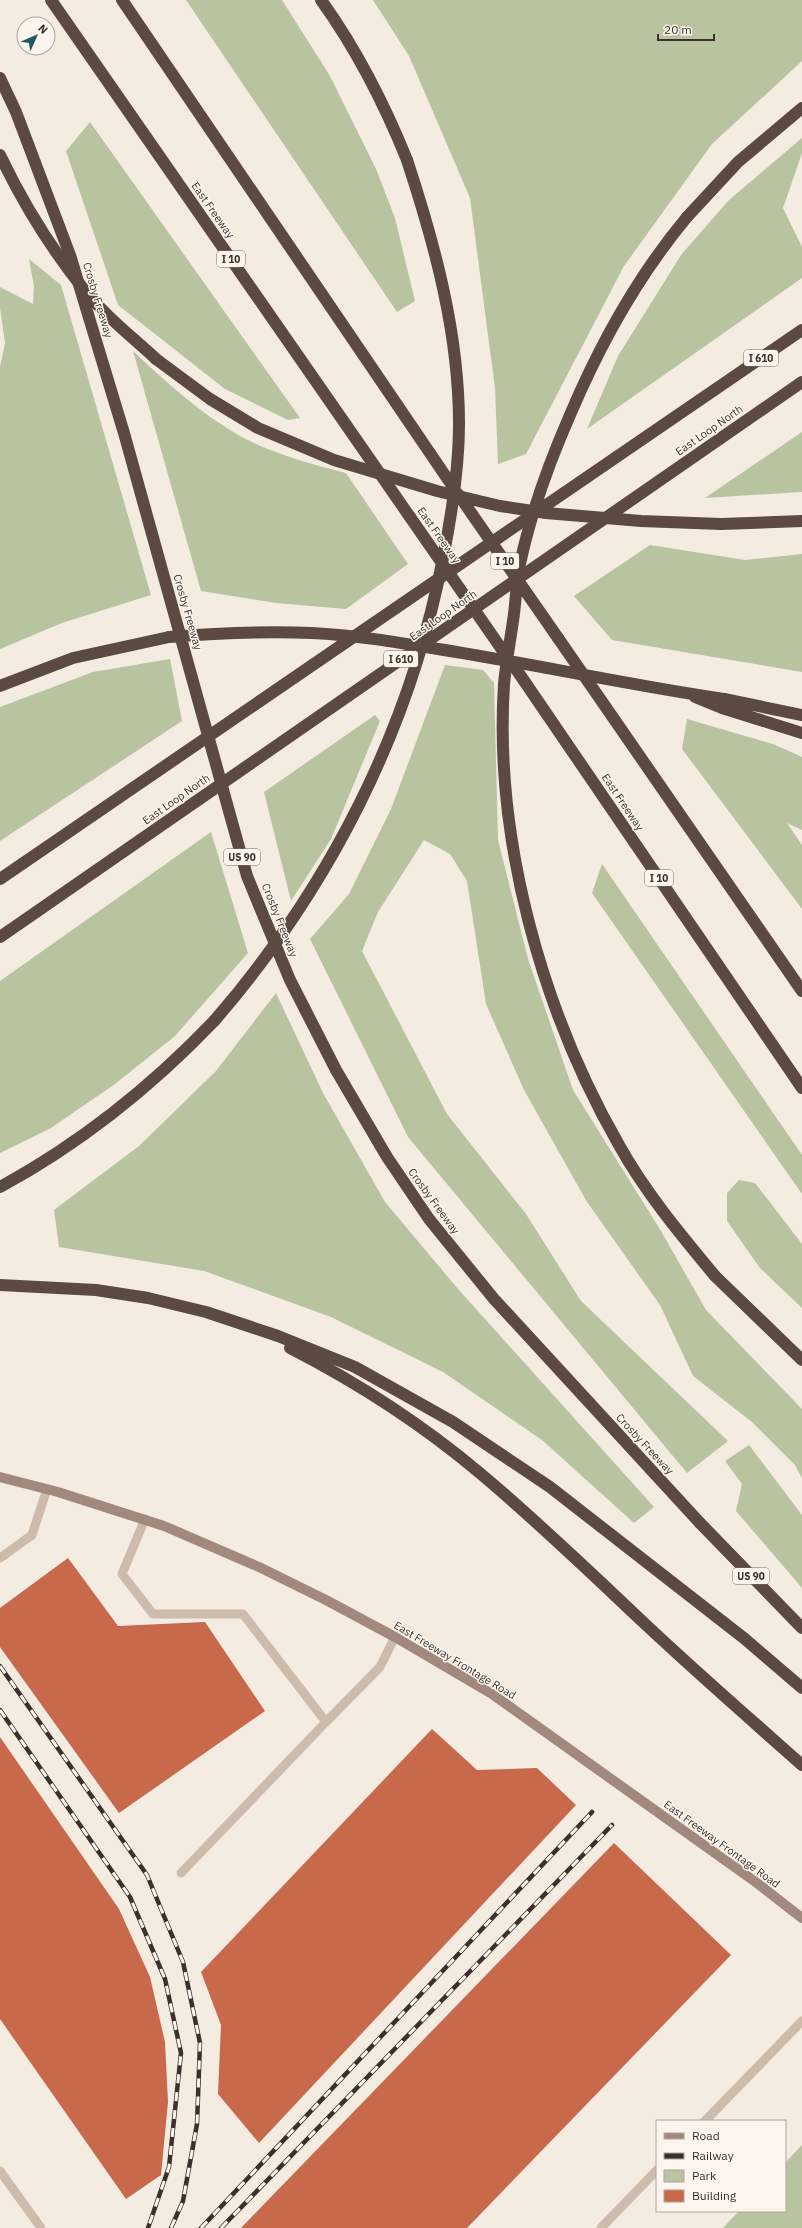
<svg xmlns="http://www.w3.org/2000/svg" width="802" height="2228" viewBox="0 0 802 2228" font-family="'IBM Plex Sans',sans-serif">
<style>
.green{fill:#b8c4a0}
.building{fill:#c8694b}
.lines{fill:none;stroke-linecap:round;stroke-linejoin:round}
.service{stroke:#cdbbac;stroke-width:9}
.secondary{stroke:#a18a7d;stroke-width:10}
.motorway{stroke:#5c4a42;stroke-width:12}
.rail-casing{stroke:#3b302b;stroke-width:4.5}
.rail{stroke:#fbf5ee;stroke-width:3;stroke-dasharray:9;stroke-linecap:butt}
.motorway-bridge{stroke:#5c4a42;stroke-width:12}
.labels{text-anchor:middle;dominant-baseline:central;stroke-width:3;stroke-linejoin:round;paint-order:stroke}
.shield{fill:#fbf5ee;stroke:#756b66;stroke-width:1}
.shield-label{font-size:10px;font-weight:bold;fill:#3b302b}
.street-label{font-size:11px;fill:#3b302b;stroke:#fbf5ee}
</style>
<rect width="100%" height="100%" fill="#f4ebe1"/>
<path class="green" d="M186 0H282L330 76 376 169 395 218 415 301 397 312Z
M373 0H802V61L712 144 624 266 526 454 498 464 495 388 470 198 409 56Z
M90 122 300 418 288 420 225 389 118 305 66 151Z
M802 138V153L783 208 802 247V278L587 429 618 356 681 255 728 201Z
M29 259 61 285 151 595 62 623 0 649V367L5 343 0 308V287L33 304 34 286Z
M133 351C166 382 200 413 240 436 273 454 311 464 346 473L408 564 346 609 276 603 201 591Z
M802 432V492L705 498Z
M650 545 745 560 802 554V672L612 640 574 596Z
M170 659 182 721 0 841V707L93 672Z
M445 665 483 670 494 683 498 840 528 959 573 1090 661 1231 706 1310 802 1409V1478L795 1465 752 1422 693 1376 660 1305 587 1202 524 1090 486 1004 467 881 450 854 424 840 378 912 362 951 447 1114 526 1214 581 1301 728 1441 687 1473 408 1137 310 939 349 894 391 809Z
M375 715 380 721 331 839 291 901 264 792Z
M687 719 773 744 802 757V830L787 823 802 845V909L682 749Z
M211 832 248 953 175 1036 115 1084 51 1128 0 1153V981Z
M602 864 802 1155V1194L592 893Z
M276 993 323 1093 385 1202 458 1289 654 1507 634 1523 542 1440 443 1372 331 1317 204 1271 59 1247 54 1210 139 1146 216 1071Z
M739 1180 755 1183 802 1244V1308L760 1268 727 1221V1193Z
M749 1445 802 1515V1588L736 1511 742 1484 725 1461Z
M802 2145V2228H723L739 2211H785V2163Z"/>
<path class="building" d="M68 1558 118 1626 205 1622 265 1711 119 1813 0 1647V1608Z
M432 1729 477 1770 537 1768 576 1805 259 2143 218 2094 221 2025 201 1972Z
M0 1737 119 1909 150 1977 165 2042 168 2102 161 2175 126 2199 0 2019Z
M614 1843 731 1955 467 2228H241Z"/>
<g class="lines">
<path class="service" d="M145 1519 122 1574 153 1614H243L326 1722 380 1667 395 1637
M0 1558 32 1535 47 1489
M181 1873 326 1722
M705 2121 802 2021
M0 2171 41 2228
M601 2228 657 2170"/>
<path class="secondary" d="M0 1477 58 1492 164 1526 259 1567 326 1600 395 1637 492 1694 757 1883 802 1918"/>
<path class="motorway" d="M51 0 410 517
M122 0 451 484
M321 0C357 50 384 103 407 160
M0 155C22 201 50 247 82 287 103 314 131 336 156 359
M687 217 738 162 802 108
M558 638 802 991
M516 669 802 1088
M0 686 73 658 169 637
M695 697 722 708 802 733
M724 699 802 715
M0 879 802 330
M0 937 802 382
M0 1187C81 1143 152 1086 215 1020
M715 1276 802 1360
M0 1285 96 1290 148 1298 206 1312 278 1336 355 1367 453 1422 550 1487 745 1639 802 1688
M290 1348C358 1383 423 1425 481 1474 537 1521 590 1572 643 1622 695 1671 749 1718 802 1765
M700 1523 802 1628"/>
<defs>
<path id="rail" d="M0 1666 147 1875 183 1962 200 2043 197 2124 183 2201 171 2228
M0 1710 130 1897 165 1979 181 2053 169 2167 148 2228
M201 2228 592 1812
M221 2228 612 1825"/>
</defs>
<use href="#rail" class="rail-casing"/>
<use href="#rail" class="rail"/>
<path class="motorway-bridge" d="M0 78 16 112 70 255 124 433 247 876 290 980 336 1070 387 1157 429 1219 494 1299 700 1523
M687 217C637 277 600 344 570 415 549 463 531 512 520 564 516 582 516 602 513 621 510 642 506 663 504 684 494 839 542 1011 619 1145 645 1192 681 1235 715 1276
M156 359 210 399 258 428 334 460 437 491 500 506 546 513 641 521 721 524 802 521
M458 494 558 638
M410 517 510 661
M169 637C217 633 264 631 312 633 354 635 396 642 438 649 534 664 628 685 724 699
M215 1020C329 888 410 730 443 558 452 513 459 469 459 424 459 334 435 245 407 160"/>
</g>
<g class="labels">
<g class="shield">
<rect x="217" y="251" width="28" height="16" rx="3"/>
<rect x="744" y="350" width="34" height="16" rx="3"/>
<rect x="491" y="553" width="28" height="16" rx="3"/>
<rect x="384" y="651" width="34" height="16" rx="3"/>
<rect x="224" y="849" width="36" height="16" rx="3"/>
<rect x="645" y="870" width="28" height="16" rx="3"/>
<rect x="733" y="1568" width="36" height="16" rx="3"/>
</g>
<g class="shield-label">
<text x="231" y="259">I 10</text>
<text x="761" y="358">I 610</text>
<text x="505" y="561">I 10</text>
<text x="401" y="659">I 610</text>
<text x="242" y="857">US 90</text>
<text x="659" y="878">I 10</text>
<text x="751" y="1576">US 90</text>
</g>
<g class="street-label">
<text transform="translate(213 210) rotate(55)">East Freeway</text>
<text transform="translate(98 300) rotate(73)">Crosby Freeway</text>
<text transform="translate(709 430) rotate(-35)">East Loop North</text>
<text transform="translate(439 535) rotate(55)">East Freeway</text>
<text transform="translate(188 612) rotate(74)">Crosby Freeway</text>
<text transform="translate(443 615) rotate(-35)">East Loop North</text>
<text transform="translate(176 799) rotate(-35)">East Loop North</text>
<text transform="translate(623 802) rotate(56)">East Freeway</text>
<text transform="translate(280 920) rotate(68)">Crosby Freeway</text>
<text transform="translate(434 1201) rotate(54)">Crosby Freeway</text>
<text transform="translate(645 1444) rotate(47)">Crosby Freeway</text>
<text transform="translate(455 1660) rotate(31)">East Freeway Frontage Road</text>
<text transform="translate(722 1844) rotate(36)">East Freeway Frontage Road</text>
</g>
</g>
<rect x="656" y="2120" width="130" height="92" fill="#fbf5ee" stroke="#aea6a0"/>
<rect x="664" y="2133" width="20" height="6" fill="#a18a7d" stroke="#aea6a0"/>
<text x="692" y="2140" font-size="12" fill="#3b302b">Road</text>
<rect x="664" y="2153" width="20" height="6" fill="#3b302b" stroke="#aea6a0"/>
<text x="692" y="2160" font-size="12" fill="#3b302b">Railway</text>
<rect x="664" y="2170" width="20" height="12" fill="#b8c4a0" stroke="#aea6a0"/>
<text x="692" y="2180" font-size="12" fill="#3b302b">Park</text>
<rect x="664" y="2190" width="20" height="12" fill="#c8694b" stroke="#aea6a0"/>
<text x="692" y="2200" font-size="12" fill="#3b302b">Building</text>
<g transform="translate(36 36) rotate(45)"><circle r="19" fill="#fbf5ee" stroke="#aea6a0"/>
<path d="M0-3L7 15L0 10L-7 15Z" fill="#1f5a5e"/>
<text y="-6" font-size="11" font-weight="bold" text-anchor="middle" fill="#3b302b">N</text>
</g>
<path d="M658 34v6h56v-6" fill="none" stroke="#3b302b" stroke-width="2"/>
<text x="664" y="34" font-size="12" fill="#3b302b" stroke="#fbf5ee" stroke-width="3" paint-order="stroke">20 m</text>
</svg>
